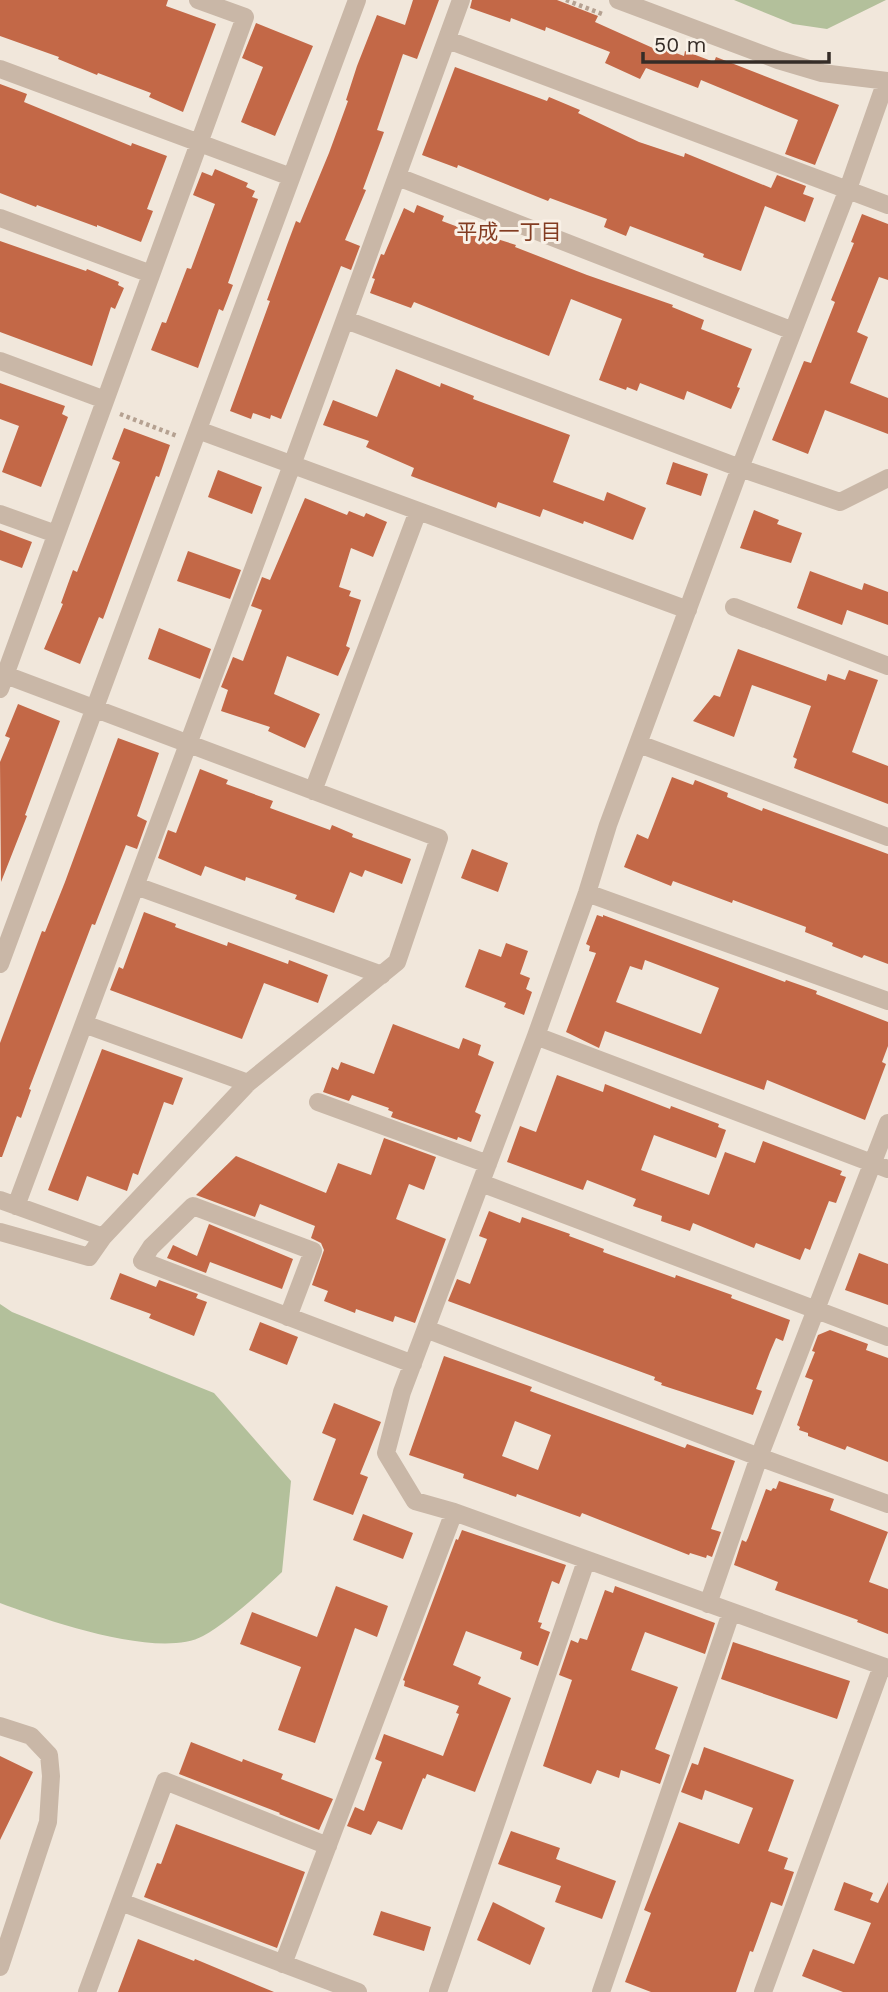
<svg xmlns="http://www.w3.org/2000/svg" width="888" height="1992" viewBox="0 0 888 1992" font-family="'Work Sans','Noto Sans JP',sans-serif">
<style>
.green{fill:#b3c09b}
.building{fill:#c36847;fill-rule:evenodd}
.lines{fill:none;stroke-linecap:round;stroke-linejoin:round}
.path{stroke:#b5a191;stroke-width:4.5;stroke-dasharray:3.5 3.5;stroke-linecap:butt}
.minor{stroke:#c9b7a7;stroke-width:18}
.labels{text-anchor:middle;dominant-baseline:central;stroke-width:6;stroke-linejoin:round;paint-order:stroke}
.neighbourhood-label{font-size:21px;fill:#833c22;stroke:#f9f1e7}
</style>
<rect width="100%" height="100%" fill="#f1e7db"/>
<path class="green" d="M734 0H886L827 29 793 24Z
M0 1304 12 1312 214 1393 291 1481 282 1572C261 1592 228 1622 203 1636 159 1660 46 1620 0 1603Z"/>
<path class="building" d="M0 0H168L166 6 216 24 183 112 149 97 151 93 98 73 97 75 58 59 59 57 0 36Z
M413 0H439L417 59 403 54 377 130 384 132 363 189 366 190 345 240 360 246 351 270 341 266 281 419 271 415 270 419 253 413 251 419 230 411 270 301 267 300 287 245 296 221 300 223 329 153 348 101 346 100 357 66 377 15 405 25Z
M472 0H557L598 16 595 22 664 53 665 49 684 56 685 51 714 62 716 57 839 105 815 165 785 154 798 120 701 80 698 88 646 68 640 79 605 63 610 52 546 27 545 31 511 18 510 22 470 8Z
M256 23 313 46 275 136 241 122 263 67 242 58Z
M455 67 547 101 549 97 580 110 578 113 639 142 684 157 685 153 771 188 777 175 806 186 803 194 814 198 805 222 765 206 741 271 703 257 704 254 630 226 626 236 604 227 607 219 550 198 548 201 458 165 457 168 422 155Z
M0 84 27 94 24 102 131 146 132 143 167 156 147 209 153 211 141 242 97 225V227L37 205 36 207 0 193Z
M215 169 248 183 246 187 255 191 252 197 258 199 228 283 233 285 223 311 219 309 198 368 151 350 162 322 166 323 187 268 191 269 215 204 193 195 202 172 212 176Z
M417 205 444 216 442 221 493 240 494 238 516 245 515 247 587 275 673 305 672 307 704 320 701 329 752 349 737 387 740 388 731 409 687 391 684 400 640 383 637 391 627 387 626 390 599 380 622 319 571 299 549 356 414 302 411 308 370 293 375 279 372 278 381 254 384 255 404 208 414 213Z
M862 214 888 224V280L879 277 857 332 868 337 850 383 888 398V434L825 410 808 454 772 440 804 361 811 363 835 302 831 300 854 243 851 242Z
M0 241 86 271 87 269 119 282 118 285 124 288 115 309 111 307 92 366 0 332Z
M396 369 440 387 441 383 474 396 473 399 570 435 553 482 604 501 607 492 646 508 633 540 584 521 583 524 543 509 540 517 498 502 496 508 411 476 414 468 366 447 369 441 323 425 333 400 377 417Z
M0 383 65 406 62 414 68 417 41 487 2 472 19 426 0 419Z
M124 428 170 445 159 477 156 476 103 619 99 617 80 664 44 649 63 604 61 603 73 570 77 572 120 462 112 459Z
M673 462 708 474 701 496 666 484Z
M218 470 262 487 252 514 208 497Z
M305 498 347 515 349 511 364 517 366 513 387 522 373 557 351 548 339 587 351 591 349 596 361 600 346 646 350 648 338 676 287 656 274 694 320 714 305 748 268 731 270 727 221 711 228 690 221 687 233 657 243 661 262 610 251 606 262 577 270 580Z
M754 510 779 520 777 524 802 533 791 563 740 548Z
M0 530 32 542 22 568 0 560Z
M188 551 241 570 230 599 177 581Z
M810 571 862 590 864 583 888 592V625L847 610 842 625 797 608Z
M159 628 211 649 200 679 148 659Z
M738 649 826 681 828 674 845 680 849 670 878 680 852 752 888 766V804L794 768 797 759 793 757 811 706 752 685 734 737 693 721 714 695 720 697Z
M18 704 60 721 25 815 27 816 1 882 0 762 10 738 5 736Z
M118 738 159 753 137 816 147 821 137 849 126 845 95 925 92 924 29 1089 31 1090 21 1118 17 1116 2 1157H0V1043L42 931 45 932 65 882Z
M200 769 228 780 226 784 273 801 270 808 330 830 332 825 353 834 352 837 411 859 402 884 365 870 362 877 350 872 334 913 295 899 297 895 246 877 245 881 205 866 201 876 158 858 168 830 176 833Z
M672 777 693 785 695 780 728 793 727 797 762 811 763 808 888 854V964L864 955 862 958 832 946 833 943 805 932 806 927 733 900 732 903 673 881 671 886 624 867 637 834 648 839Z
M472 849 508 863 498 892 461 878Z
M144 912 176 924 175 927 227 946 228 942 288 964 289 960 328 975 318 1003 264 983 242 1039 110 990 119 967 123 969Z
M597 915 603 917V915L785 982 786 980 817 991 816 994 888 1022V1046L882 1062 886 1064 865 1120 767 1080 764 1090 605 1031 599 1048 566 1032 596 953 589 951 590 946 586 944ZM645 960 719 988 701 1034 616 1002 630 966 642 970Z
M506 943 528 951 520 974 530 978 526 989 532 992 524 1015 504 1007 506 1003 465 987 479 949 501 957Z
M393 1024 459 1049 463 1038 481 1045 478 1055 494 1062 475 1112 481 1115 471 1142 458 1137 457 1140 391 1117 393 1112 388 1110 389 1108 352 1095 349 1101 323 1092 332 1067 338 1070 341 1062 374 1074Z
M102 1049 183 1078 173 1105 164 1102 138 1175 133 1173 127 1191 87 1176 78 1201 48 1190Z
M557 1075 603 1092 605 1084 670 1109 671 1106 719 1124 718 1127 726 1130 716 1158 654 1135 641 1170 709 1195 725 1152 755 1163 763 1141 842 1171 840 1175 846 1177 836 1203 829 1201 810 1250 805 1248 800 1260 756 1243 754 1248 693 1223 690 1231 661 1221 662 1216 633 1206 636 1199 587 1180 583 1190 507 1162 520 1126 536 1132Z
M384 1138 436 1157 424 1190 409 1184 396 1219 446 1239 415 1323 395 1316 393 1322 356 1309 355 1313 324 1301 328 1291 312 1285 324 1250 321 1243 311 1238 315 1226 260 1204 255 1217 196 1195 236 1156 326 1193 338 1163 371 1175Z
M489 1211 520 1223 522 1217 570 1234 569 1236 604 1249 603 1252 675 1278 676 1275 732 1295 731 1298 790 1320 783 1341 776 1338 770 1352 756 1389 762 1391 753 1415 661 1385 662 1383 654 1380 655 1377 448 1301 457 1279 470 1284 487 1239 479 1236Z
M209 1224 293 1259 282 1289 210 1262 206 1273 167 1258 173 1245 197 1256Z
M859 1253 888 1264V1305L845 1290Z
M120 1273 156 1287 159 1280 198 1294 196 1298 207 1302 194 1336 149 1318 151 1314 110 1299Z
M260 1322 298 1337 287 1365 249 1350Z
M830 1330 868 1344 866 1350 888 1358V1462L847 1446 845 1450 808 1436V1433L799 1430 800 1427 797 1425 813 1380 805 1377 815 1352 812 1351 818 1335Z
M444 1356 532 1387 530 1391 685 1448 687 1444 735 1461 711 1529 721 1532 712 1557 707 1555 706 1558 690 1553 689 1555 582 1513 580 1517 517 1494 516 1497 463 1478 464 1474 409 1455ZM515 1421 551 1435 538 1470 502 1456Z
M334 1403 381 1422 360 1474 368 1477 353 1515 313 1500 336 1439 322 1433Z
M779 1481 834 1499 830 1510 888 1532 869 1582 888 1589V1634L857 1622 858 1620 775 1590 778 1582 734 1565 742 1540 746 1542 748 1538 766 1489 771 1491 773 1488 776 1489Z
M363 1514 413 1533 403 1559 353 1540Z
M462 1530 566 1565 559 1584 552 1581 538 1622 542 1623 540 1628 550 1632 538 1666 520 1659 522 1652 466 1631 453 1665 481 1677 478 1684 511 1698 475 1792 427 1774 425 1779 423 1778 402 1830 378 1821 371 1835 347 1826 355 1807 364 1811 382 1762 375 1759 384 1734 443 1756 459 1714 456 1713 459 1706 404 1686 405 1681 403 1680 456 1539 458 1540Z
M336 1586 388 1606 377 1637 355 1628 315 1743 278 1730 301 1667 240 1644 252 1612 317 1637Z
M615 1586 715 1623 705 1654 645 1632 631 1670 678 1687 655 1749 670 1755 660 1784 621 1770 619 1778 597 1770 591 1784 543 1766 572 1680 559 1675 571 1640 578 1643 580 1638 587 1640 605 1590 613 1593Z
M733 1642 850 1681 837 1719 721 1679Z
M191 1742 242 1762 243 1759 283 1774 281 1779 333 1799 319 1830 279 1814 280 1813 179 1774Z
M704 1747 794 1780 768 1851 788 1858 784 1869 794 1872 782 1906 771 1902 753 1952 750 1951 736 1992H651L625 1982 651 1913 644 1910 679 1822 739 1844 753 1808 705 1790 702 1800 681 1792 692 1763 698 1765Z
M0 1756 33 1772 0 1840Z
M176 1824 305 1872 277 1948 144 1897 157 1863 161 1864Z
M511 1831 560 1848 556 1859 616 1881 602 1919 555 1902 561 1886 498 1864Z
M844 1882 873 1893 870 1900 878 1903 888 1882V1992H843L802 1976 813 1949 854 1964 871 1923 834 1910Z
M493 1902 545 1928 530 1965 477 1940Z
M381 1911 431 1927 424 1951 373 1935Z
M138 1939 194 1961 195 1959 274 1992H118Z"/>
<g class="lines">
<path class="path" d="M566 0 602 14
M120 414 177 436"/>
<path class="minor" d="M618 0 778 60 822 73 888 81
M448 40 888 205
M0 69 291 177
M886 81 848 189 740 468 608 825 587 893 536 1036 402 1392 386 1453 415 1501 454 1512 888 1668
M398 177 793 331
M0 218 151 274
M346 320 740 468 840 502 888 478
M0 361 105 400
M198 430 688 610
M0 514 56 534
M734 607 888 666
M0 673 439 838 397 962 248 1083 103 1237 0 1200
M0 689 245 17 198 0
M639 744 888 837
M313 791 418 511
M136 886 382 975
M587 893 888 1001
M0 964 357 0
M84 1024 248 1083
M536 1036 888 1169
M318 1102 488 1164
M481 1183 888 1337
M16 1206 292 465 461 0
M0 1232 89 1257 103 1237
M288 1317 313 1251 193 1206 151 1247 142 1261 413 1364
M426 1329 759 1457 888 1504
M708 1604 759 1457 888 1123
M0 1726 31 1736 49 1755 51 1776 48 1822 0 1967
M121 1902 358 1992
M283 1964 454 1512
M87 1992 165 1781 328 1846
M438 1992 586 1561
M601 1992 731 1613
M763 1992 882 1666"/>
</g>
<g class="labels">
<g class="neighbourhood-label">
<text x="509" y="231">平成一丁目</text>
</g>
</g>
<path d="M643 52v10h186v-10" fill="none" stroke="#352c27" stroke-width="3.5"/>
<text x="654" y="52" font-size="21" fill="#352c27" stroke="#f9f1e7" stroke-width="5" paint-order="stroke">50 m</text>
</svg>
